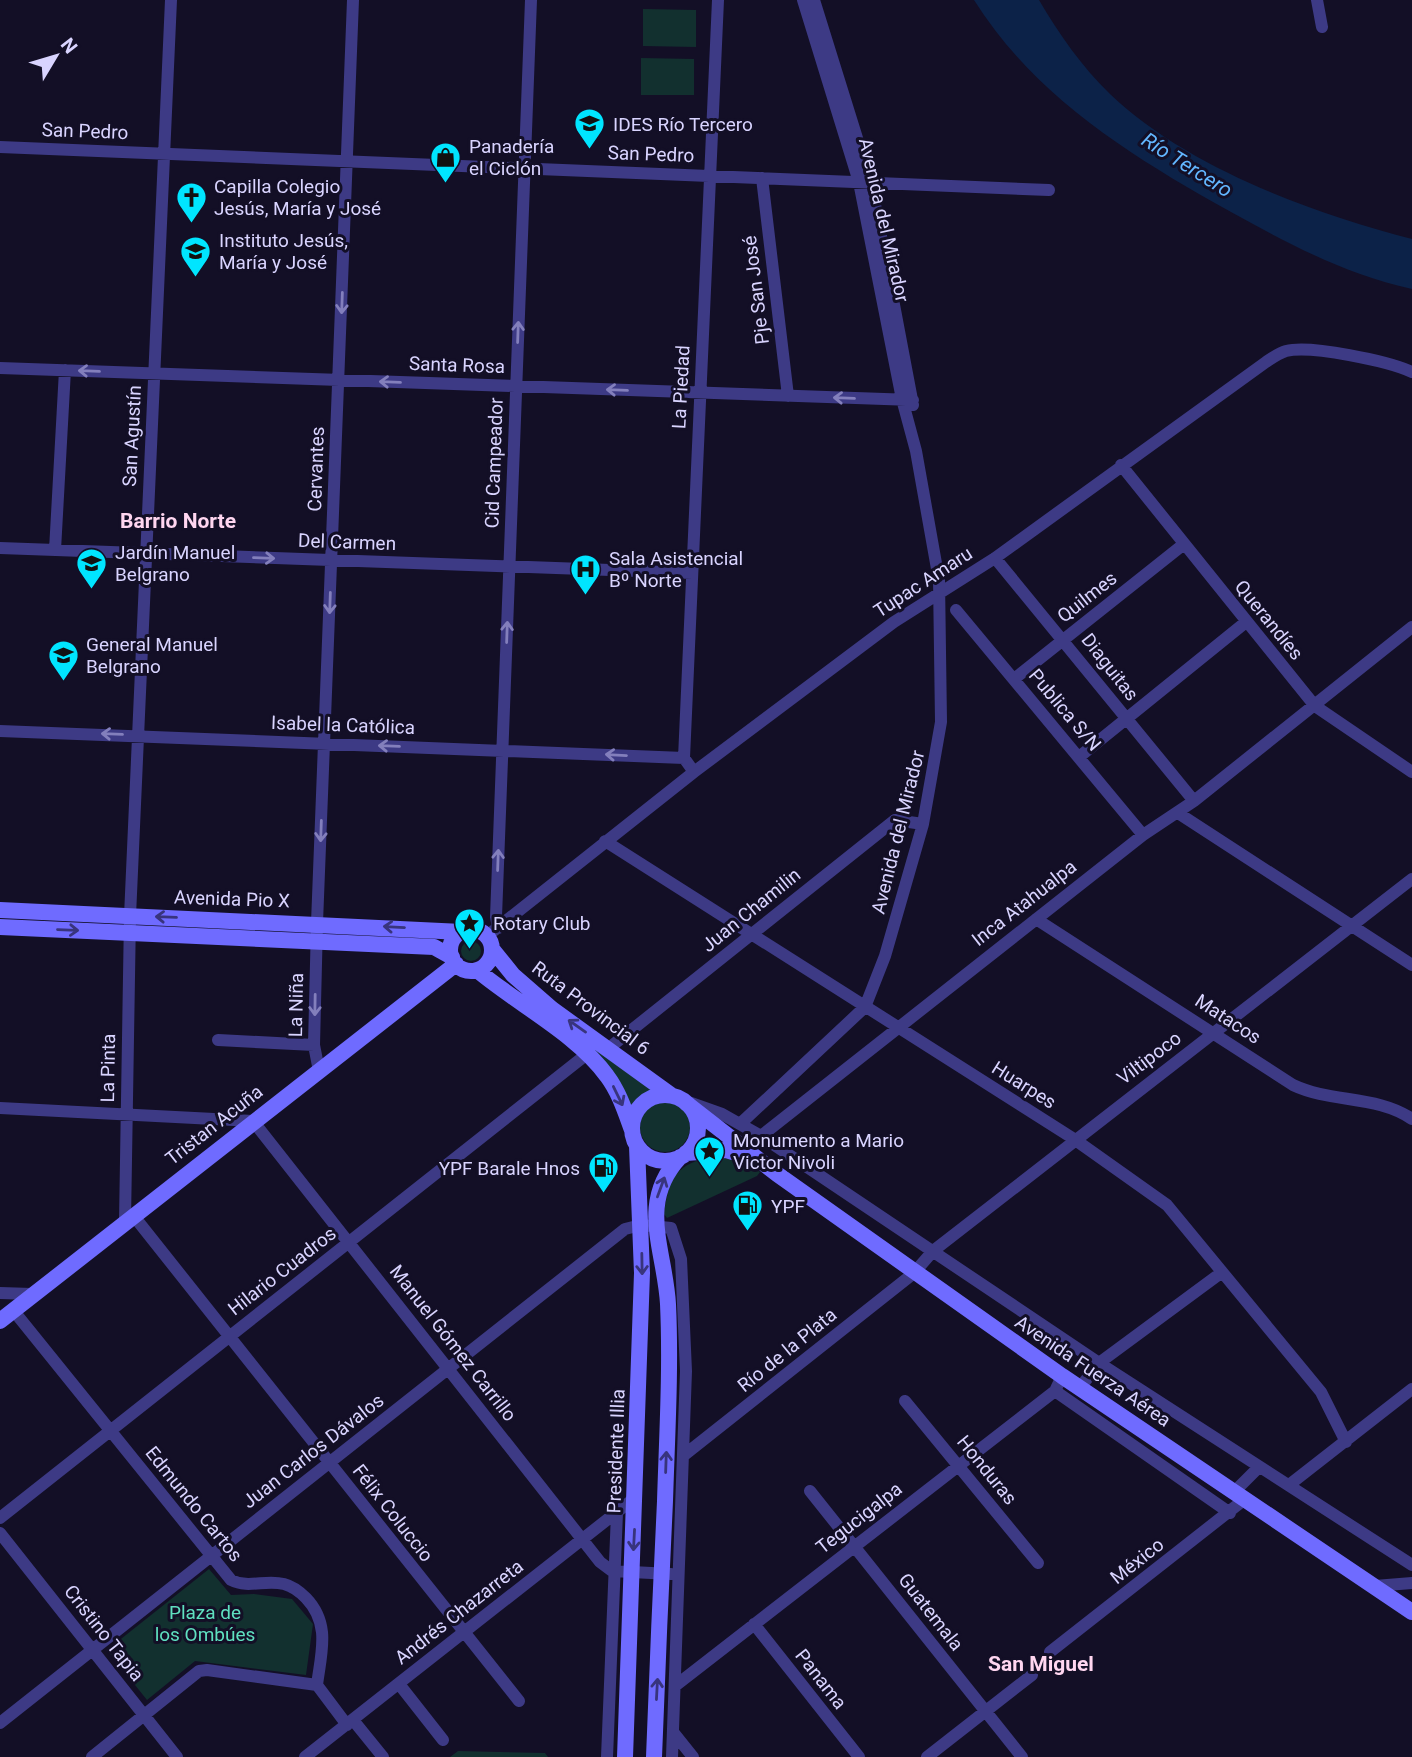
<svg xmlns="http://www.w3.org/2000/svg" width="1412" height="1757" viewBox="0 0 1412 1757" font-family="Roboto,sans-serif">
<style>
.green{fill:#12302f}
.water{fill:#0c2248}
.lines{fill:none;stroke-linecap:round;stroke-linejoin:round}
.minor{stroke:#3d3a85;stroke-width:12}
.secondary{stroke:#6f6bff;stroke-width:16}
.oneway{stroke:#837fbc}
.oneway2{stroke:#38347d}
.labels{text-anchor:middle;dominant-baseline:central;stroke-width:6;stroke-linejoin:round;paint-order:stroke}
.poi-label{font-size:19px;fill:#d9d4ff;stroke:#130f26;text-anchor:start}
.street-label{font-size:19px;fill:#d9d4ff;stroke:#130f26}
.park-label{font-size:19px;fill:#5fe0c0;stroke:#130f26}
.water-label{font-size:21px;font-style:italic;fill:#62b6ff;stroke:#130f26}
.neighbourhood-label{font-size:21px;font-weight:bold;fill:#ffd6f0;stroke:#130f26}
</style>
<rect width="100%" height="100%" fill="#130f26"/>
<path class="green" d="M643 9 696 10V47L643 46Z
M641 58 694 59V95H641Z
M461 951a10 10 0 1 1 20 0a10 10 0 1 1-20 0Z
M589 1044 652 1089 630 1106Z
M640 1127a25 25 0 1 1 50 0a25 25 0 1 1-50 0Z
M708 1157 743 1160 760 1172 757 1176 667 1218 664 1214C669 1180 673 1167 708 1157Z
M209 1569 231 1595 254 1594 292 1599 313 1624 306 1675 195 1661 147 1700 107 1650Z
M458 1751 545 1753 548 1757H450Z"/>
<path class="water" d="M974 0H1039C1059 34 1082 67 1110 94 1188 168 1310 212 1412 239V289C1345 274 1291 245 1231 212 1132 157 1035 97 974 0Z"/>
<g class="lines">
<path class="minor" d="M814 0 871 183 913 405
M1317 0 1322 27
M0 147 1049 190
M762 178 788 396
M0 368 913 400
M1121 465 1315 706 1412 772
M0 548 692 573
M55 550 65 370
M995 558 1194 801
M956 610 1143 835
M1014 679 1184 544
M0 731 684 758
M1079 757 1246 622
M694 772 684 758 718 0
M1178 813 1412 965
M605 841 1074 1139 1167 1205 1321 1392 1346 1442
M1036 919 1293 1085C1331 1103 1377 1095 1412 1119
M498 928 496 917 531 0
M487 936 694 772 894 622 995 558 1266 362C1272 358 1279 353 1286 351 1311 345 1388 361 1412 372
M218 1040 314 1045
M609 1048 895 820 923 824
M319 1071 314 1045 317 923 353 0
M691 1103 722 1114 761 1136 1099 1363 1412 1565
M0 1108 253 1121 600 1562 612 1571 671 1574
M740 1124 865 1007 885 956 923 824 941 722 939 580 916 451 902 399 859 182 803 0
M761 1136 1143 835 1194 801 1412 627
M133 1215 519 1701
M125 1221 130 916 171 0
M0 1293 32 1294
M13 1310 231 1580C249 1589 265 1579 284 1584 292 1586 300 1592 306 1598 331 1624 321 1653 317 1685L347 1725
M1079 1389 1099 1363 1221 1273
M1055 1391 1230 1513
M905 1401 1038 1563
M683 1456 914 1273 933 1251 1412 879
M1289 1485 1412 1389
M810 1491 1022 1757
M1234 1492 1259 1467
M0 1518 587 1054
M0 1533 177 1757
M1375 1586 1412 1583
M754 1624 859 1757
M1050 1652 1245 1499
M399 1684 443 1740
M675 1686 1055 1391 1062 1376
M353 1720 383 1757
M0 1723 625 1229 641 1225 671 1228 681 1259 686 1371 672 1757
M673 1732 693 1757
M92 1757 199 1671 207 1670 317 1685
M305 1757 636 1497
M607 1757 617 1513
M927 1757 1032 1675"/>
<path class="secondary" d="M0 910 462 932
M0 927 434 947 452 957
M450 950a21 21 0 1 1 42 0a21 21 0 1 1-42 0Z
M492 949 513 975 552 1009 671 1095
M477 970C517 1004 577 1034 607 1076 619 1092 625 1111 632 1130
M632 1128a33 33 0 1 1 66 0a33 33 0 1 1-66 0Z
M686 1103 777 1174 1062 1376 1412 1612
M686 1153 726 1150 750 1157
M0 1321 456 964
M625 1757 642 1273 637 1146
M654 1757C657 1672 661 1586 665 1501 667 1436 671 1369 668 1304 665 1250 637 1203 680 1157"/>
</g>
<defs><path id="oneway-shaft" d="M-6 0H5M1.5-3L5.5 0L1.5 3" fill="none" stroke-width="1.6" stroke-linecap="round" stroke-linejoin="round" transform="scale(1.75)"/></defs>
<g class="oneway">
<use href="#oneway-shaft" transform="translate(342 303) rotate(92)"/>
<use href="#oneway-shaft" transform="translate(518 332) rotate(-88)"/>
<use href="#oneway-shaft" transform="translate(89 371) rotate(-178)"/>
<use href="#oneway-shaft" transform="translate(390 382) rotate(-178)"/>
<use href="#oneway-shaft" transform="translate(617 390) rotate(-178)"/>
<use href="#oneway-shaft" transform="translate(844 398) rotate(-178)"/>
<use href="#oneway-shaft" transform="translate(264 558) rotate(2)"/>
<use href="#oneway-shaft" transform="translate(330 603) rotate(92)"/>
<use href="#oneway-shaft" transform="translate(507 632) rotate(-88)"/>
<use href="#oneway-shaft" transform="translate(112 734) rotate(-178)"/>
<use href="#oneway-shaft" transform="translate(389 746) rotate(-178)"/>
<use href="#oneway-shaft" transform="translate(616 755) rotate(-177)"/>
<use href="#oneway-shaft" transform="translate(321 831) rotate(92)"/>
<use href="#oneway-shaft" transform="translate(498 860) rotate(-88)"/>
<use href="#oneway-shaft" transform="translate(315 1005) rotate(91)"/>
</g>
<g class="oneway2">
<use href="#oneway-shaft" transform="translate(166 917) rotate(-178)"/>
<use href="#oneway-shaft" transform="translate(394 927) rotate(-177)"/>
<use href="#oneway-shaft" transform="translate(68 930) rotate(2)"/>
<use href="#oneway-shaft" transform="translate(577 1026) rotate(-145)"/>
<use href="#oneway-shaft" transform="translate(618 1096) rotate(64)"/>
<use href="#oneway-shaft" transform="translate(661 1187) rotate(-70)"/>
<use href="#oneway-shaft" transform="translate(642 1264) rotate(89)"/>
<use href="#oneway-shaft" transform="translate(666 1462) rotate(-88)"/>
<use href="#oneway-shaft" transform="translate(634 1540) rotate(93)"/>
<use href="#oneway-shaft" transform="translate(657 1689) rotate(-87)"/>
</g>
<defs>
<symbol id="university-pin" viewBox="-11 -11 22 30"><path d="M0 17L-7.5 6A9.5 9.5 0 1 1 7.5 6Z" fill="#00e5ff" stroke="#130f26"/><path d="M0-5L7-2L0 1L-7-2ZM-4 1L0 2.5L4 1V4Q0 6-4 4Z" fill="#111"/></symbol>
<symbol id="shop-pin" viewBox="-11 -11 22 30"><path d="M0 17L-7.5 6A9.5 9.5 0 1 1 7.5 6Z" fill="#00e5ff" stroke="#130f26"/><path d="M-5-2.5h2.3a2.7 3.5 0 0 1 5.4 0H5L5.5 6h-11ZM-1.5-2.5h3a1.5 2.3 0 0 0-3 0Z" fill="#111"/></symbol>
<symbol id="church-pin" viewBox="-11 -11 22 30"><path d="M0 17L-7.5 6A9.5 9.5 0 1 1 7.5 6Z" fill="#00e5ff" stroke="#130f26"/><path d="M-1.2-6h2.4v3.5h3.3v2.4h-3.3V6h-2.4V-.1h-3.3v-2.4h3.3Z" fill="#111"/></symbol>
<symbol id="school-pin" viewBox="-11 -11 22 30"><path d="M0 17L-7.5 6A9.5 9.5 0 1 1 7.5 6Z" fill="#00e5ff" stroke="#130f26"/><path d="M0-5L7-2L0 1L-7-2ZM-4 1L0 2.5L4 1V4Q0 6-4 4Z" fill="#111"/></symbol>
<symbol id="hospital-pin" viewBox="-11 -11 22 30"><path d="M0 17L-7.5 6A9.5 9.5 0 1 1 7.5 6Z" fill="#00e5ff" stroke="#130f26"/><path d="M-5-5h3v3.5h4V-5h3V5h-3V1.5h-4V5h-3Z" fill="#111"/></symbol>
<symbol id="sight-pin" viewBox="-11 -11 22 30"><path d="M0 17L-7.5 6A9.5 9.5 0 1 1 7.5 6Z" fill="#00e5ff" stroke="#130f26"/><path d="M0-6L1.8-2.2L6-1.7L2.9 1.2L3.7 5.4L0 3.3L-3.7 5.4L-2.9 1.2L-6-1.7L-1.8-2.2Z" fill="#111"/></symbol>
<symbol id="fuel-pin" viewBox="-11 -11 22 30"><path d="M0 17L-7.5 6A9.5 9.5 0 1 1 7.5 6Z" fill="#00e5ff" stroke="#130f26"/><path d="M-5.5-6h7V0h2V4h1.3V-2.5L3-4.5l.8-.8L6-3V5H2.5V1h-1V6h-7ZM-4.2-4.7v3.2H.2V-4.7Z" fill="#111"/></symbol>
</defs>
<g fill-rule="evenodd">
<use href="#university-pin" x="572" y="106" width="35" height="47"/>
<use href="#shop-pin" x="428" y="140" width="35" height="47"/>
<use href="#church-pin" x="174" y="180" width="35" height="47"/>
<use href="#school-pin" x="178" y="234" width="35" height="47"/>
<use href="#school-pin" x="74" y="546" width="35" height="47"/>
<use href="#hospital-pin" x="568" y="552" width="35" height="47"/>
<use href="#school-pin" x="46" y="638" width="35" height="47"/>
<use href="#sight-pin" x="452" y="906" width="35" height="47"/>
<use href="#sight-pin" x="692" y="1134" width="35" height="47"/>
<use href="#fuel-pin" x="586" y="1150" width="35" height="47"/>
<use href="#fuel-pin" x="730" y="1188" width="35" height="47"/>
</g>
<g class="labels">
<g class="poi-label">
<text x="613" y="124">IDES Río Tercero</text>
<text x="469" y="146">Panadería<tspan x="469" dy="22">el Ciclón</tspan></text>
<text x="214" y="186">Capilla Colegio<tspan x="214" dy="22">Jesús, María y José</tspan></text>
<text x="219" y="240">Instituto Jesús,<tspan x="219" dy="22">María y José</tspan></text>
<text x="115" y="552">Jardín Manuel<tspan x="115" dy="22">Belgrano</tspan></text>
<text x="609" y="558">Sala Asistencial<tspan x="609" dy="22">Bº Norte</tspan></text>
<text x="86" y="644">General Manuel<tspan x="86" dy="22">Belgrano</tspan></text>
<text x="493" y="923">Rotary Club</text>
<text x="733" y="1140">Monumento a Mario<tspan x="733" dy="22">Victor Nivoli</tspan></text>
<text x="580" y="1168" text-anchor="end">YPF Barale Hnos</text>
<text x="771" y="1206">YPF</text>
</g>
<g class="street-label">
<text transform="translate(85 131) rotate(2)">San Pedro</text>
<text transform="translate(651 154) rotate(2)">San Pedro</text>
<text transform="translate(884 220) rotate(77)">Avenida del Mirador</text>
<text transform="translate(756 290) rotate(-97)">Pje San José</text>
<text transform="translate(457 365) rotate(2)">Santa Rosa</text>
<text transform="translate(681 387) rotate(-87)">La Piedad</text>
<text transform="translate(132 436) rotate(-87)">San Agustín</text>
<text transform="translate(494 463) rotate(-88)">Cid Campeador</text>
<text transform="translate(316 469) rotate(-88)">Cervantes</text>
<text transform="translate(347 542) rotate(2)">Del Carmen</text>
<text transform="translate(923 582) rotate(-33)">Tupac Amaru</text>
<text transform="translate(1087 597) rotate(-38)">Quilmes</text>
<text transform="translate(1269 620) rotate(51)">Querandíes</text>
<text transform="translate(1110 667) rotate(52)">Diaguitas</text>
<text transform="translate(1065 710) rotate(50)">Publica S/N</text>
<text transform="translate(343 725) rotate(2)">Isabel la Católica</text>
<text transform="translate(898 832) rotate(-76)">Avenida del Mirador</text>
<text transform="translate(232 899) rotate(2)">Avenida Pio X</text>
<text transform="translate(1024 903) rotate(-38)">Inca Atahualpa</text>
<text transform="translate(751 910) rotate(-39)">Juan Chamilin</text>
<text transform="translate(296 1005) rotate(-89)">La Niña</text>
<text transform="translate(591 1008) rotate(37)">Ruta Provincial 6</text>
<text transform="translate(1228 1019) rotate(33)">Matacos</text>
<text transform="translate(1149 1058) rotate(-37)">Viltipoco</text>
<text transform="translate(108 1068) rotate(-89)">La Pinta</text>
<text transform="translate(1024 1085) rotate(32)">Huarpes</text>
<text transform="translate(214 1125) rotate(-38)">Tristan Acuña</text>
<text transform="translate(282 1271) rotate(-38)">Hilario Cuadros</text>
<text transform="translate(453 1343) rotate(52)">Manuel Gómez Carrillo</text>
<text transform="translate(787 1350) rotate(-39)">Río de la Plata</text>
<text transform="translate(1093 1371) rotate(34)">Avenida Fuerza Aérea</text>
<text transform="translate(313 1451) rotate(-38)">Juan Carlos Dávalos</text>
<text transform="translate(616 1451) rotate(-88)">Presidente Illia</text>
<text transform="translate(987 1470) rotate(51)">Honduras</text>
<text transform="translate(194 1504) rotate(51)">Edmundo Cartos</text>
<text transform="translate(393 1513) rotate(52)">Félix Coluccio</text>
<text transform="translate(859 1518) rotate(-38)">Tegucigalpa</text>
<text transform="translate(1137 1561) rotate(-38)">México</text>
<text transform="translate(459 1612) rotate(-38)">Andrés Chazarreta</text>
<text transform="translate(931 1612) rotate(52)">Guatemala</text>
<text transform="translate(104 1633) rotate(52)">Cristino Tapia</text>
<text transform="translate(821 1679) rotate(52)">Panama</text>
</g>
<g class="park-label">
<text x="205" y="1612">Plaza de<tspan x="205" dy="22">los Ombúes</tspan></text>
</g>
<g class="water-label">
<text transform="translate(1187 165) rotate(32)">Río Tercero</text>
</g>
<g class="neighbourhood-label">
<text x="178" y="521">Barrio Norte</text>
<text x="1041" y="1664">San Miguel</text>
</g>
</g>
<g transform="translate(56 56) rotate(52)" stroke="#130f26" stroke-width="5" paint-order="stroke">
<path d="M0-5L12 26L0 18L-12 26Z" fill="#d9d4ff"/>
<text y="-10" font-size="19" font-weight="bold" text-anchor="middle" fill="#d9d4ff">N</text>
</g>
</svg>
